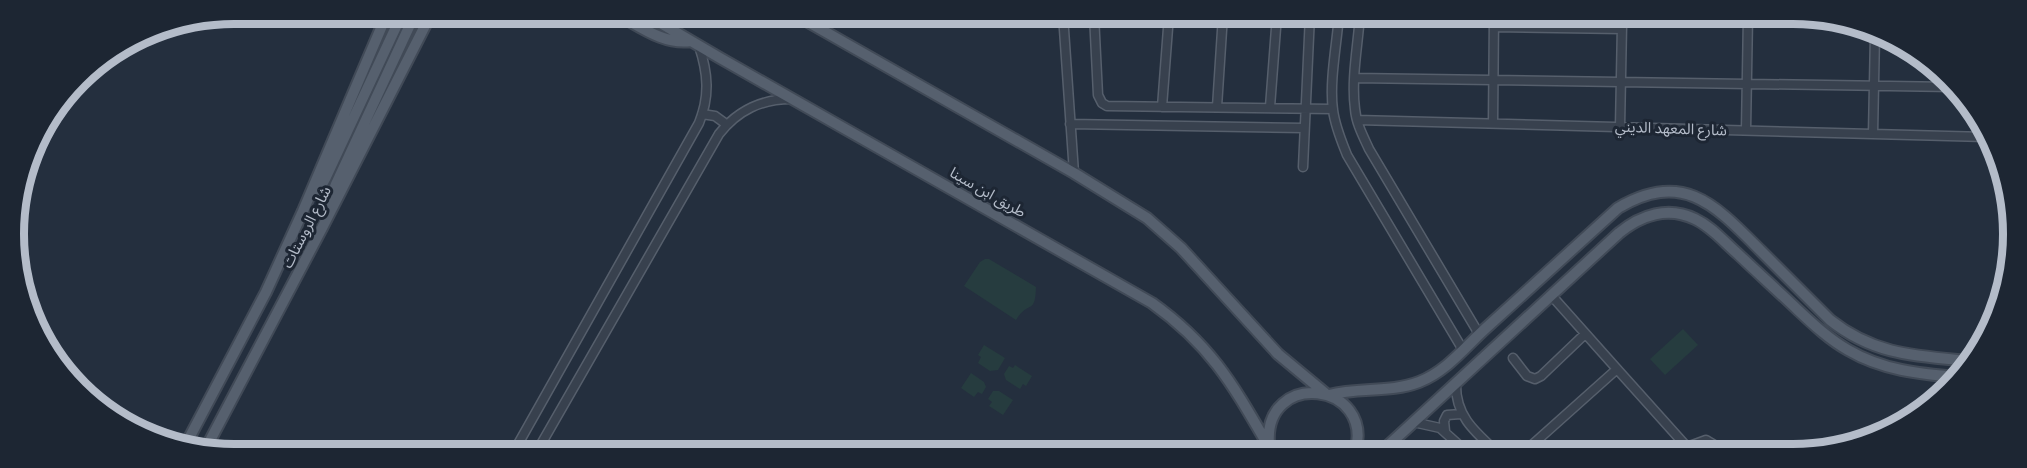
<svg xmlns="http://www.w3.org/2000/svg" width="2027" height="468" viewBox="0 0 2027 468" font-family="'IBM Plex Sans','Noto Sans Arabic',sans-serif">
<style>
.green{fill:#263c3f}
.lines{fill:none;stroke-linecap:round;stroke-linejoin:round}
.minor-casing{stroke:#565f6c;stroke-width:11}
.major-casing{stroke:#414a57;stroke-width:14}
.minor{stroke:#38414e;stroke-width:8}
.major{stroke:#56606e;stroke-width:10}
.labels{text-anchor:middle;dominant-baseline:central;stroke-width:6;stroke-linejoin:round;paint-order:stroke}
.street-label{font-size:15px;fill:#b4bcc9;stroke:#1d2633}
.rim{fill:none;stroke:#b4bcc9;stroke-width:8}
</style>
<rect width="100%" height="100%" fill="#242f3e"/>
<path class="green" d="M985 259H989L1036 287C1035 316 1029 299 1016 320L964 286 980 262Z
M1683 329 1698 345 1665 375 1650 359Z
M984 345 1005 358 998 370 990 371 978 363 981 357 978 355Z
M1015 365 1032 376 1026 386 1023 384 1020 389 1006 380 1004 374 1009 366 1013 368Z
M971 373 984 382 986 387 982 394 978 392 974 397 961 388Z
M993 391H999L1013 400 1003 415 989 406 992 402 988 399Z"/>
<g class="lines">
<defs>
<path id="minor" d="M1063 15 1074 173
M1094 15 1098 95 1102 103 1107 106 1333 109
M1339 15C1337 43 1329 82 1333 110 1335 126 1341 140 1347 155L1463 350
M1360 15C1358 45 1351 79 1355 109 1356 123 1363 136 1369 149L1479 334
M1446 15 1494 17
M1622 18 1845 23
M1494 27 1622 29
M1355 78 1953 87
M1162 107 1169 15
M1217 107 1223 15
M1270 107 1277 15
M702 114 715 116 726 124
M1357 120 1986 137
M1493 123 1494 15
M1070 124 1304 128
M1620 127 1622 25
M1746 130 1748 16
M1873 134 1875 34
M1303 167 1310 15
M1513 358 1527 376 1535 379 1541 376 1585 334
M1617 369 1687 447 1706 440 1728 453
M1456 383C1455 416 1475 432 1498 453
M1413 422 1440 428 1468 453
M1445 431 1444 421 1447 415 1461 414
M513 453 699 123C710 96 708 73 699 46
M536 453 719 134C738 110 761 99 792 99
M1523 453 1617 369 1551 295"/>
<path id="major" d="M617 14C641 27 664 45 691 41
M645 14 720 58 1152 303C1212 346 1233 385 1269 447
M794 14 1074 173 1147 218 1181 248 1278 354 1325 393
M316 195 326 177 402 14
M327 208 336 184 415 14
M1329 395C1359 387 1390 393 1419 382 1447 371 1465 347 1486 328 1530 288 1574 248 1618 208 1684 169 1716 206 1761 251 1784 274 1807 297 1830 320 1874 355 1916 356 1970 361
M1269 444C1263 369 1376 381 1355 453
M185 446 266 292 303 211 387 14
M204 452 322 228 431 14
M1380 453 1619 233C1641 215 1668 206 1695 219 1712 227 1724 242 1738 254 1758 273 1778 291 1798 310 1814 325 1829 339 1848 350 1882 370 1919 374 1958 377"/>
</defs>
<use href="#minor" class="minor-casing"/>
<use href="#major" class="major-casing"/>
<use href="#minor" class="minor"/>
<use href="#major" class="major"/>
</g>
<g class="labels">
<g class="street-label">
<text transform="translate(1671 128) rotate(2)">شارع المعهد الديني</text>
<text transform="translate(988 192) rotate(30)">طريق ابن سينا</text>
<text transform="translate(306 227) rotate(-63)">شارع الروستات</text>
</g>
</g>
<path d="M0 0H2027V468H0ZM234 24H1793A210 210 0 0 1 2003 234V234A210 210 0 0 1 1793 444H234A210 210 0 0 1 24 234V234A210 210 0 0 1 234 24Z" fill="#1d2633" fill-rule="evenodd"/>
<path class="rim" d="M234 24H1793A210 210 0 0 1 2003 234V234A210 210 0 0 1 1793 444H234A210 210 0 0 1 24 234V234A210 210 0 0 1 234 24Z"/>
</svg>
